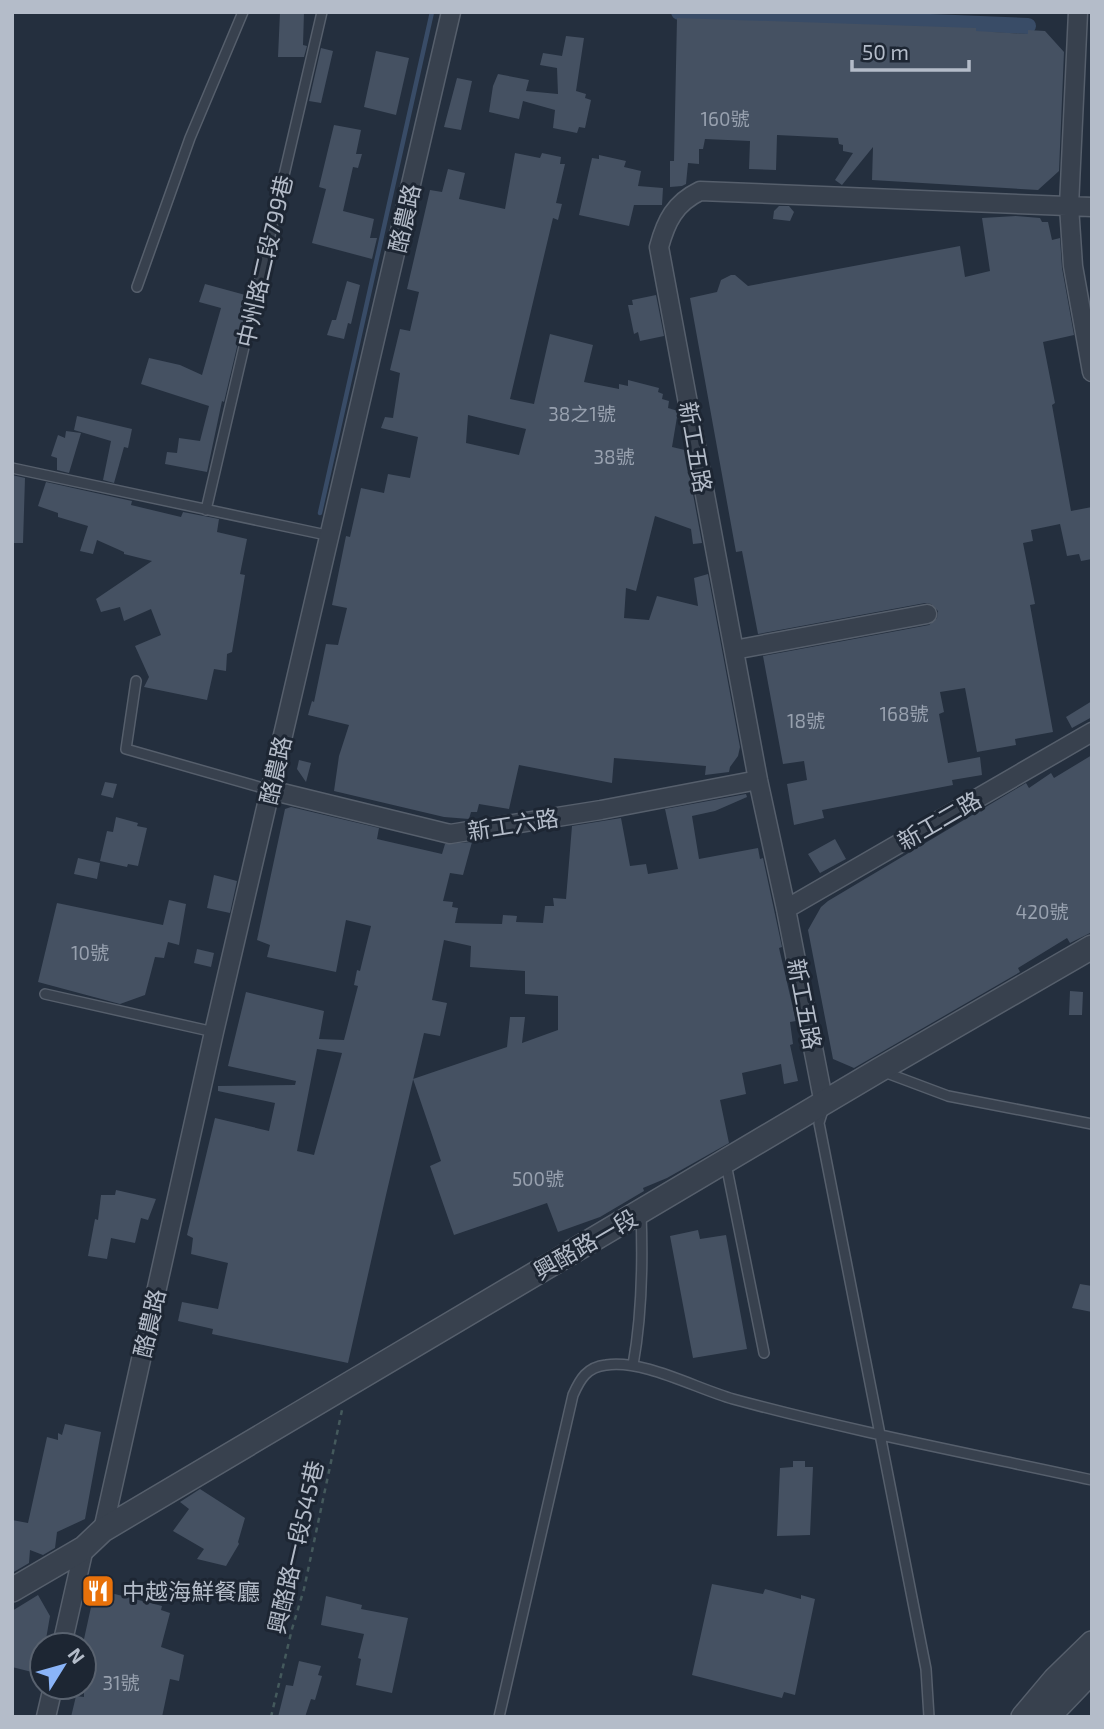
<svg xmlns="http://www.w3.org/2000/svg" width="1104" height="1729" viewBox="0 0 1104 1729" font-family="'Exo 2','Noto Sans TC',sans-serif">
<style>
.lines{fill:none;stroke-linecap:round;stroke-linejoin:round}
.stream{stroke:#394c67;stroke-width:4.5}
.canal{stroke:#394c67;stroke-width:16}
.building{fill:#455162;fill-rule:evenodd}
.service-casing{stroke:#565f6c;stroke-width:12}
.minor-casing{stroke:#565f6c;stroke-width:21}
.tertiary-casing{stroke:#565f6c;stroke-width:26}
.path{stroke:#44595c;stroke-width:2.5;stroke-dasharray:5 5;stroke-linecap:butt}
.service{stroke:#38414e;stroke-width:9}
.minor{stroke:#38414e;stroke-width:18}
.tertiary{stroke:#38414e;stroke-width:23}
.labels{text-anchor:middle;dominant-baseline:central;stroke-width:6;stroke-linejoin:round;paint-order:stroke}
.number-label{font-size:19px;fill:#98a1af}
.street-label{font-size:23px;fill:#b4bcc9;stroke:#1d2633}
.poi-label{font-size:23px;fill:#b4bcc9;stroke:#1d2633;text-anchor:start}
</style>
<rect width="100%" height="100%" fill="#242f3e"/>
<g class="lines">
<path class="stream" d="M320 513 432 12"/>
<path class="canal" d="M679 12 1028 26"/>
</g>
<path class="building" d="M280 12H304L303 45 307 46 304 57H278Z
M677 18 976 28V31L1028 34V30L1045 31 1064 52 1059 171 1038 190 872 180 873 147 842 185 835 180 853 153 843 151V145L839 144 838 138 777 135 776 170 749 169 750 141 705 139 703 149H699V164L688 163 686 184 682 186 670 187V161H674Z
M566 36 584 38 576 91 586 94 585 98 591 100 585 128 579 127 577 133 553 128 555 110 523 101 519 119 489 112 493 86 498 74 529 80 526 91 558 94 557 68 540 65 543 53 562 56Z
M321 48 333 51 321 103 309 101Z
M376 51 409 58 396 115 364 107Z
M457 78 472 81 461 130 444 127Z
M334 125 361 130 356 154H362L358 168 353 167 343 211 374 219 370 238H377L372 259 312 243 326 189 319 187Z
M515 153 540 158 542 153 561 157 560 164H565L556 203 562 204 558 220 553 218 510 399 534 404 550 334 593 345 584 382 619 389V384L628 386V380L659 388 658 392 663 394 662 399 669 401 668 408 678 411 672 447 685 450 702 543 693 544 691 529 655 516 636 591 626 588 624 618 649 620 657 596 698 606 694 578 708 574 740 747 738 756 730 767 729 772 705 775 706 766 614 758 612 783 519 765 509 809 479 804 477 812H471L469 819 444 817 334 791 339 756 349 725 308 715 312 701 314 702 326 644 338 645 347 608 332 605 346 536 350 537 361 488 384 493 388 474 410 478 418 437 381 428 385 417 393 418 400 373 390 370 400 329 410 331 419 292 407 289 430 190 442 192 448 169 465 173 459 199 505 209ZM468 415 526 429 519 455 466 443Z
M599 155 626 161 624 167 641 171 638 186 663 188 662 205H634L629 226 579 215 592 158 599 159Z
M779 206H789L794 212 790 221 773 219 774 211Z
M1016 216 1040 218 1042 222H1048L1052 240 1060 238 1062 268 1074 335 1043 342 1055 403 1052 405 1071 511 1092 507V559L1081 561 1079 554 1067 556 1060 524 1031 530 1033 541 1023 543 1035 604 1030 605 1053 732 1015 739 1016 745 977 752 965 688 940 692 944 712 939 714 948 763 980 757 982 775 952 780 953 785 822 810 824 818 794 825 787 784 807 780 804 761 783 764 763 656 929 625 937 618 938 611 931 604 925 603 758 634 742 551 736 552 690 298 717 292 721 280 731 275H735L748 286 960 246 965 277 990 271 982 218Z
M347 281 360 285 351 324 348 323 344 339 327 335 332 320H336Z
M205 284 249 296 224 402 222 401 207 472 165 464 167 452 177 453 179 438 200 441 209 406 141 384 149 358 180 365 202 375 221 308 199 302Z
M656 295 664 336 640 341 638 332 634 334 628 305H633L632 300Z
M77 416 132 429 128 448 124 447 114 483 103 480 111 441 74 430Z
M66 431 81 433 69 473 57 470V458L51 456 58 435 65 438Z
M12 475 25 478 23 543H12Z
M46 482 132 501 131 505 181 517 183 512 219 519 217 532 247 539 240 574 245 575 232 652 227 654 226 671 214 669 207 700 144 687 149 677 135 646 161 635 151 609 124 621 120 607 101 612 96 599 152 561 124 554V552L97 540 93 554 80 551 88 526 58 517V513L38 506Z
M1092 701V717L1072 728 1066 717Z
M1092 755V932L1070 943 1067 938 1018 968 1020 972 854 1068 833 1059 808 930 821 907 828 901 1026 783 1029 788 1051 773 1054 778Z
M299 760 311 763 306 782 297 769Z
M105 782 117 784 113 798 101 795Z
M746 794 747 797 715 811 692 816 699 859 758 848 760 859 763 858 782 947 779 948 796 1021 790 1022 793 1044 790 1045 798 1081 784 1084 781 1064 742 1073 746 1094 720 1100 729 1143 667 1178 643 1188 644 1191 600 1217 558 1232 547 1203 454 1235 430 1166 441 1161 413 1079 507 1047 510 1017H525L522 1043 558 1030V996L525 994V971L470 967 471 946 444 940 432 1000 447 1003 440 1036 424 1033 386 1195 348 1363 212 1334 213 1329 178 1321 182 1302 218 1309 228 1263 191 1254 193 1238 187 1235 215 1118 269 1131 275 1103 218 1091V1086L295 1085 296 1081 228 1066 246 992 324 1011 319 1039 344 1040 358 986 354 985 357 970 360 971 371 926 346 920 336 972 267 957 270 945 257 940 285 809 291 807 379 828 377 839 442 854 445 844 472 842 463 875 450 873 443 901 453 902 452 907 458 908 455 923 502 924 503 915 517 916 516 922 543 923 545 906H554L553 898 566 899 572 826 621 818 630 866 646 864 648 874 678 869 665 809ZM317 1049 342 1053 314 1155 297 1151Z
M116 817 138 823 137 826 147 828 138 866 128 864 127 867 100 861 107 831 113 832Z
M835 839 846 859 820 873 808 854Z
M78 858 100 863 97 879 74 874Z
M214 875 237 881 230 913 207 908Z
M169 900 186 904 179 945 168 942 164 958 155 957 145 995 120 1004 38 982 57 903 163 925Z
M197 949 214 953 211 967 194 963Z
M1070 991 1083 992 1082 1015H1069Z
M116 1190 156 1199 148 1220 141 1218 135 1243 111 1238 107 1259 88 1256 95 1219 98 1220 101 1195H115Z
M698 1230 700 1239 726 1235 747 1349 693 1358 670 1236Z
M1080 1284 1092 1286V1312L1072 1308Z
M65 1424 101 1432 85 1519 57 1532 55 1548 43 1555 30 1550 29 1563 12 1573V1520L28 1523 47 1437 58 1440V1433L62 1435Z
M793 1461H805V1467H813L810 1535 777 1536 780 1468 793 1467Z
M200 1489 245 1518 238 1542 239 1544 226 1566 197 1559 204 1549 173 1531 189 1509 180 1502Z
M712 1584 763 1594 765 1589 801 1599V1595L815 1599 795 1695 784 1692 782 1698 692 1675Z
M95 1589 162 1606 161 1610 170 1613 161 1647 184 1655 179 1681 170 1679 162 1717H71L76 1696 84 1697V1639Z
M38 1595 50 1616 45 1645H42L40 1674 12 1667V1611Z
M326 1596 362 1605 361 1609 408 1618 392 1693 356 1685 361 1659 358 1658 364 1634 321 1625Z
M299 1661 321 1666 318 1675 322 1676 315 1700 311 1699 305 1717H278L286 1685 293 1686Z"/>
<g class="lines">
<defs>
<path id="service" d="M137 287 190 138 243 12
M12 468 331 536
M206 510 322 12
M136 681 126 749 270 790
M45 994 214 1032
M884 1072 948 1096 1092 1124
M824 1107 819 1123 926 1669 929 1717
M726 1164 764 1353
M633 1365C642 1315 643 1264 641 1213
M499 1717 573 1395C580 1379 587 1367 606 1365 643 1359 697 1389 733 1399 851 1431 972 1454 1092 1480"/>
<path id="minor" d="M1078 12 1069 206 1073 266 1092 372
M734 650 927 614
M270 790 450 834 601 810 758 780
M786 909 1092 732
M824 1104 786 909 758 780 659 247C666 221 675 203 700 191L1092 207
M103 1530 214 1032 451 12
M62 1645 84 1548
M46 1717 53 1687"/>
<path id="tertiary" d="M12 1590 84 1548 103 1530 879 1070 1092 947
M1023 1717 1055 1679 1092 1643
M1048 1717 1092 1671"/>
</defs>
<use href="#service" class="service-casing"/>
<use href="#minor" class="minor-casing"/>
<use href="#tertiary" class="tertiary-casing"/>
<path class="path" d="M271 1717 292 1629 304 1589 342 1410"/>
<use href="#service" class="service"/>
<use href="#minor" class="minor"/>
<use href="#tertiary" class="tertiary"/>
</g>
<defs>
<symbol id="restaurant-square" viewBox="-11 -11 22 22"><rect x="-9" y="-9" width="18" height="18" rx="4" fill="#e8710a" stroke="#1d2633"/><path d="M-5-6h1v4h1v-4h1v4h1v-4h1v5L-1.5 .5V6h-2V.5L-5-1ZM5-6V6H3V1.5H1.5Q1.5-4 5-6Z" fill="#fff"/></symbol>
</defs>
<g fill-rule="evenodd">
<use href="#restaurant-square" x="79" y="1572" width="38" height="38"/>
</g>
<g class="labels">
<g class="number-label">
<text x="725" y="118">160號</text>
<text x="582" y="413">38之1號</text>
<text x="614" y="456">38號</text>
<text x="904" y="713">168號</text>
<text x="806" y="720">18號</text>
<text x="1042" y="911">420號</text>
<text x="90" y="952">10號</text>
<text x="538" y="1178">500號</text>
<text x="121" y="1682">31號</text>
</g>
<g class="street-label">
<text transform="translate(404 218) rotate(-77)">酪農路</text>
<text transform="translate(264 261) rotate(-77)">中州路二段799巷</text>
<text transform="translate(696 447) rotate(80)">新工五路</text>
<text transform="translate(275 770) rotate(-77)">酪農路</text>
<text transform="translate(939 820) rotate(-30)">新工二路</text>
<text transform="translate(513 824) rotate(-9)">新工六路</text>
<text transform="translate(805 1004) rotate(79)">新工五路</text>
<text transform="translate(585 1244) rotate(-30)">興酪路一段</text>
<text transform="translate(149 1323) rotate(-77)">酪農路</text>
<text transform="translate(295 1547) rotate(-77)">興酪路一段545巷</text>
</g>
<g class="poi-label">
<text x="122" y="1591">中越海鮮餐廳</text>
</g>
</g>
<rect width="1104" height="1729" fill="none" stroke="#b4bcc9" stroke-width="28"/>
<g transform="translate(63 1666) rotate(53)"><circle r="33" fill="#1d2633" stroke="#59626f" stroke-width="2"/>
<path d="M0-5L12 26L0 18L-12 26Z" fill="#8ab4f8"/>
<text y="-10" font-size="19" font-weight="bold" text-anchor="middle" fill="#b4bcc9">N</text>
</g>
<path d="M852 60v10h117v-10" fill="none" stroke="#b4bcc9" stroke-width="3.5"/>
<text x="862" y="60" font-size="21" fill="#b4bcc9" stroke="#1d2633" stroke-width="5" paint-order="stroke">50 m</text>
</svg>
